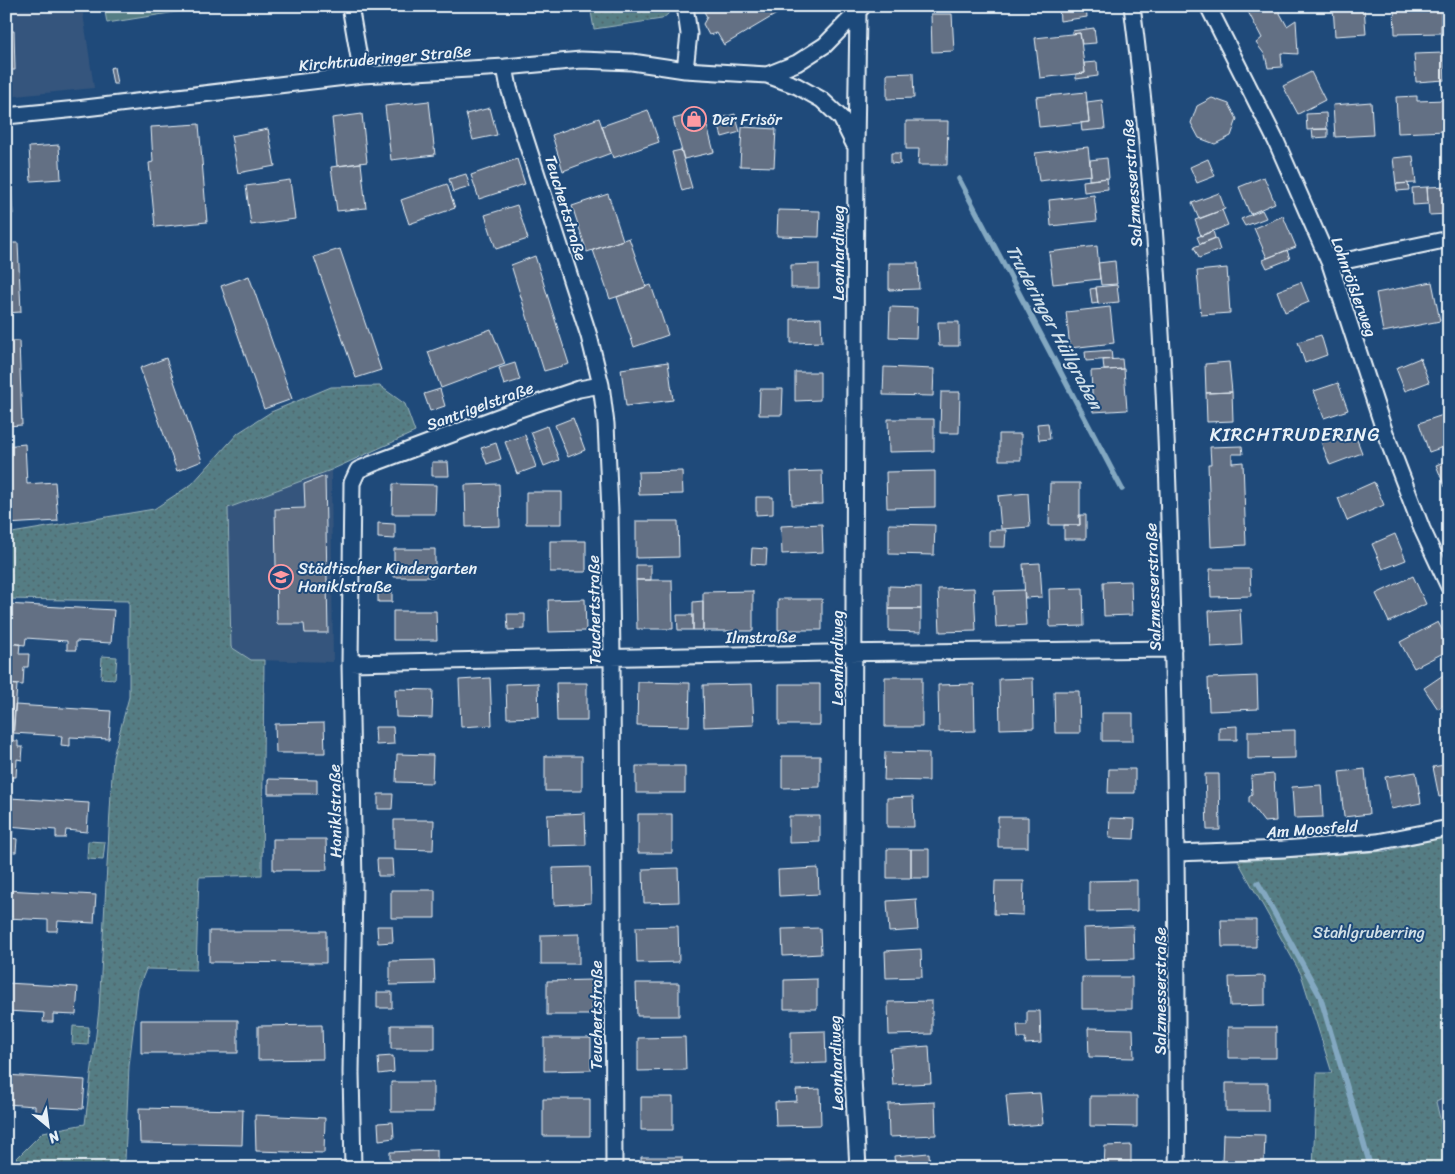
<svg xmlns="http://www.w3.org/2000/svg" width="1455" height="1174" viewBox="0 0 1455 1174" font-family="Sriracha,sans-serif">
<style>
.built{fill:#34557d}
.grass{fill:url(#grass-dots);stroke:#9eb7be}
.garden{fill:#557d84;stroke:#9eb7be}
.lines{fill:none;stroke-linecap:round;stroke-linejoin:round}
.stream{stroke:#83a8c1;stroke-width:5.5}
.building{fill:#647084;stroke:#e8f1f8}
.street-casing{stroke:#e8f1f8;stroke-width:19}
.street{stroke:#1f4a7a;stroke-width:15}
.labels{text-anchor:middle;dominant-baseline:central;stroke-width:4;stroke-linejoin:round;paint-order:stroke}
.street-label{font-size:16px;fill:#e8f1f8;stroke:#1f4a7a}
.poi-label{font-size:16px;fill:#e8f1f8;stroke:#1f4a7a;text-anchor:start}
.park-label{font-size:16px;fill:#d2e0e7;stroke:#1f4a7a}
.water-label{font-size:18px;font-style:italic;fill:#cfdfea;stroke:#1f4a7a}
.quarter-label{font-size:19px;letter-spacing:1px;fill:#e8f1f8;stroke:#1f4a7a}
</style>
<defs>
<pattern id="grass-dots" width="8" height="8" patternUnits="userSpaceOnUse" patternTransform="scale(1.25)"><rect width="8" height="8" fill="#557d84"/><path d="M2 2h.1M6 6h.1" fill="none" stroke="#4e656a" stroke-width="1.8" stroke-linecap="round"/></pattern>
</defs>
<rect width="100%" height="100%" fill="#1f4a7a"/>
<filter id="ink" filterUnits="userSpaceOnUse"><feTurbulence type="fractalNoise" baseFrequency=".02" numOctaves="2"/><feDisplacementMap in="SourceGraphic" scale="10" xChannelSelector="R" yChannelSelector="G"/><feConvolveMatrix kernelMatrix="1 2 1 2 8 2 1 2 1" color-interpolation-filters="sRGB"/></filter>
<g filter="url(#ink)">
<path class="built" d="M6 6H82L94 88 6 97Z
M331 470 333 662 251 660 231 647 228 508Z
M1449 1096V1155L1436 1102Z"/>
<path class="grass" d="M590 6H670L668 14 662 19 594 29Z
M380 386 405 404 415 432 331 470 228 508 231 647 251 660H264L262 875 199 877 196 970 146 969 138 989 129 1066 125 1160 100 1168H7L43 1132 85 1124 99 1010 113 757 129 697V601L6 599V534L154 509 192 484 238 433 271 412 331 387Z
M102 656 117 657 115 679 101 678Z
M1449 835V1096L1436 1102 1449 1156V1168H1313L1317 1073H1332L1301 974 1238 861 1386 851Z
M88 841 105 842 103 860 87 859Z
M73 1026 89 1027 88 1045 72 1044Z"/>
<path class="garden" d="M104 6H214L107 23Z"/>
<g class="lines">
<path class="stream" d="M959 179 1122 489
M1258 883 1320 996 1371 1168"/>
</g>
<path class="building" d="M701 6H790L724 45 717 33 709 35 703 24 707 17Z
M1059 6H1086L1087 17 1060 21Z
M1245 6H1276L1287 26 1296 20 1298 54 1281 53 1282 67 1268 68 1265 55 1256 43 1262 38Z
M1333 6H1364L1366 34 1335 36Z
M1394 6H1441V33L1395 34Z
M931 14H952L954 51 932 52Z
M1094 28 1096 43 1082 44 1080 33 1072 34V31Z
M6 31H14L15 70H6Z
M1080 33 1085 73 1040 78 1035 38Z
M1444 53 1445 80 1416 82 1414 54Z
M1097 62 1098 76 1076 79V74L1085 73 1084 63Z
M114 67 117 84H113L110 68Z
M1311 72 1325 100 1298 114 1283 86Z
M913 73 914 98 887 99V74Z
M1086 92 1089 122 1039 127 1036 97Z
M1417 96V101L1445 100 1447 131 1398 133 1396 97Z
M1212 98 1229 104 1237 119 1231 136 1215 144 1199 138 1191 123 1197 106Z
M1102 100 1105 129 1082 131 1081 123 1089 122 1087 102Z
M429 101 435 155 391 160 385 106Z
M1371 102 1373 135 1335 137 1333 105Z
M490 108 497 135 473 140 466 114Z
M648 110 659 142 613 158 602 126Z
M703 111 714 152 684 159 673 119Z
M1326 113 1327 129 1307 130 1306 114Z
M362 114 367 162 337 166 332 118Z
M735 114 740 132 722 137 717 119Z
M599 118 611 153 563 171 552 135Z
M906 121H948L947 165H918L919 149H906Z
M199 124 207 222 155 227 149 163 153 162 151 127Z
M742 127 776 129 774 167 740 166Z
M268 129 275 166 238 173 231 136Z
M1312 129H1328V137L1313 138Z
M59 145 61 179 31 181 29 147Z
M1088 147 1091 175 1039 181 1035 153Z
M681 150 692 188 682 191 672 152Z
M891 153H900V164L891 163Z
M1413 156 1416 183 1396 184 1393 158Z
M1107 158 1109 178 1089 180V175H1091L1090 160Z
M517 159 525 184 479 199 471 175Z
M1208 159 1215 176 1197 183 1190 167Z
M9 160 13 214H6V161Z
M361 163 366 208 337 211 331 167Z
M466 174 470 187 453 192 449 179Z
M1264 177 1275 203 1250 214 1239 187Z
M1107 178 1108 189 1084 192 1083 181Z
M290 180 295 219 251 225 246 186Z
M1408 183 1409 190 1397 191 1396 184Z
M447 184 455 208 409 224 401 200Z
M1449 186V214L1429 215 1427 187Z
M1427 187 1428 204 1413 205 1412 188Z
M1219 193 1225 209 1199 219 1192 203Z
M608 194 623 240 587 252 572 206Z
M1094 195 1097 221 1051 226 1049 200Z
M517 205 528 239 496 249 485 215Z
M778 210 820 211 819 237 777 236Z
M1222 210 1228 225 1201 236 1195 220Z
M1262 210 1266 218 1245 226 1241 219Z
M1283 216 1296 247 1267 258 1254 228Z
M1213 231 1215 238 1200 244 1197 237Z
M629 238 646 287 610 299 593 250Z
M1216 238 1220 250 1199 258 1194 247Z
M6 243H18L21 312 6 313Z
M1097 246 1100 279 1053 284 1049 252Z
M340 249 381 370 356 378 314 257Z
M1287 250 1290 259 1267 268 1263 260Z
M535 256 569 364 544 371 511 265Z
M1115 261 1117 284 1101 285 1098 263Z
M889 263H918L919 289 889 290Z
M819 264V288H791V265Z
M1227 268 1230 313 1201 315 1197 271Z
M249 276 292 399 264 409 221 286Z
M1301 282 1309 302 1285 312 1277 291Z
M1432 282 1440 321 1383 332 1376 293Z
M651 285 668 335 634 347 617 297Z
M1117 285 1119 302 1098 304 1096 287Z
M1096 288 1098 303 1092 304 1090 289Z
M890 307 917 308 916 338 889 337Z
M1110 307 1114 343 1070 348 1066 312Z
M821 318 822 342 791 343V319Z
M938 322H959V346H939Z
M491 329 505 364 441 388 428 352Z
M1321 335 1327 355 1305 363 1298 342Z
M6 341H19L22 425 6 426Z
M1111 350 1112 359 1086 361 1085 352Z
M166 358 202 461 177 471 140 368Z
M1420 358 1429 382 1405 391 1396 368Z
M1122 359 1123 369 1104 370 1103 360Z
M668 362 673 400 626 406 621 369Z
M1229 362 1232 392 1206 393 1205 364Z
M515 363 520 380 504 385 499 368Z
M884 367 934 369 933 396 883 395Z
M1124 369 1127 410 1093 412 1091 371Z
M795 372H820V400L795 401Z
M1338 383 1348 410 1324 418 1314 391Z
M440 389 445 406 430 411 424 394Z
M760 389H783L782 415H759Z
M941 392H960L959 433H940Z
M1232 392 1233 421 1207 422 1206 393Z
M1449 413V445L1429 452 1419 423Z
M573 418 585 450 568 457 555 425Z
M888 419H934V451L889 452Z
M1048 423 1050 439 1039 440 1037 424Z
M547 426 559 460 544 466 531 432Z
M1353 429 1362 453 1330 465 1321 442Z
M999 434H1021V460H999Z
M525 435 536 467 517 474 505 442Z
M496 443 501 459 487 464 481 448Z
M25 444 27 484 55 482 58 521 6 524V446Z
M1242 446 1243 454H1232V463L1243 462 1246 545 1211 547 1208 464H1211L1210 447Z
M1449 460V485L1445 487 1436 465Z
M432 462H448L449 476H432Z
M682 471 683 494 639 495 638 472Z
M822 471 823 504 792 505 791 472Z
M935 471V507L887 508 886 472Z
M325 476 328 633H305L304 624H277L275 509 305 508 304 484Z
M1374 482 1384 505 1347 521 1338 498Z
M1050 483H1080V525H1049Z
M393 484 436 485 435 514H392Z
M499 484 500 526 466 527 465 485Z
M526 492H562V524H526Z
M1028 493 1030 527 1001 529 998 496Z
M756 497H773V514L756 515Z
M1079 515H1086V539H1064V525H1080Z
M636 521H678L679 557 636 558Z
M378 523 395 524V539L378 538Z
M822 524 823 552 782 554 781 526Z
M889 524 935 525 934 555 889 554Z
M989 530H1006L1005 547H989Z
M1395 534 1406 560 1383 569 1372 544Z
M550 541H586V572H550Z
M752 548 767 549 766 565 751 564Z
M394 549H435V577H394Z
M1040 563 1042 597 1025 598 1023 564Z
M636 565H651V580H636Z
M1210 569H1250L1251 596 1211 597Z
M1413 576 1426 604 1389 622 1376 594Z
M636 580H672L673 629H637Z
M1131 581 1132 615 1104 616 1103 582Z
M392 585V602H378V586Z
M889 586 921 587V609H889Z
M974 588 976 631 940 632 938 589Z
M1083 588 1084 626 1050 627 1049 589Z
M1024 590 1026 625 996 627 994 591Z
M753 591V631H703V592Z
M585 599 586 631 549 632 548 600Z
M778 599H822V630H778Z
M703 601V630H693V602Z
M6 604 114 610 111 643 76 641V650H67V641L26 638 25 645 6 643Z
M889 609H921V632L889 631Z
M1240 609 1242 645 1211 647 1209 611Z
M393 611H436L437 640H393Z
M507 614H525V629L508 630Z
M677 615H693V630H678Z
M1438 622 1449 643V650L1414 668 1400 642Z
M6 643 20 644 19 654H29L28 667H24L23 685 6 684Z
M1449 671V701L1438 709 1424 688Z
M1257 676 1258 709 1209 711 1208 678Z
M885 677H922V727H885Z
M490 678 492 725 461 727 459 680Z
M1033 678 1034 728 1000 729 999 679Z
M638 682 690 683 689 726 637 725Z
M538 683 539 717 507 718 506 684Z
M556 683H587V721H557Z
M6 684 17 685 13 740H6Z
M752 684 754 725 704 727 703 685Z
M779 684H820V725H779Z
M974 684 975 731 939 732 938 685Z
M395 689 433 690 432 718 396 717Z
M1054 691H1079L1080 733H1055Z
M15 705 111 711 109 739 70 737V746L61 745 62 736 13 733Z
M1102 713H1133V741H1102Z
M324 723 325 753H276L275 724Z
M1237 726V740H1219V727Z
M375 727H393L394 744 376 745Z
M1295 730V758L1248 759V731Z
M6 740 18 741V747H23L22 760 17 759 16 777H6Z
M885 752 929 753V781L884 780Z
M397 754 433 755 432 783 396 782Z
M545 756H582V791H545Z
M782 756H820V787L782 788Z
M1449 764V795L1439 797 1433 767Z
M636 766H685V793H636Z
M1109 769H1135V793H1108Z
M1365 769 1369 814 1344 817 1339 772Z
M1416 772 1421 803 1391 809 1385 777Z
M1205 774H1219L1220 830H1207Z
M1274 774 1276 821 1264 822 1249 802V797L1252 795 1251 776Z
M6 777H11L8 831H6Z
M268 779 317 780V794H268Z
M1321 785 1323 817 1294 818 1292 787Z
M378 794H393L392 809H378Z
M913 797 914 827H887V798Z
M10 798 89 803 87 832 66 830 65 838H56V830L8 826Z
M585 813 586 845 548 846 547 815Z
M638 814H672V853H638Z
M789 816H820V842L789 843Z
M998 817H1028V847H998Z
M1110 818 1135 819 1134 839 1109 838Z
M394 820H434L433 850 394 849Z
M6 831H13L12 838 17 839 16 852H11L10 871 6 870Z
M273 839H326L327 870H273Z
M887 849H911V878H887Z
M911 849H929V878H911Z
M377 859H392L393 876H378Z
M590 867 591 903 554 905 553 868Z
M678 868 679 902 644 903 643 869Z
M818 868 819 894 779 896 778 870Z
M1137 880V911L1089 912V881Z
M995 881H1024L1023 915 994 914Z
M6 890 96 895 94 923 58 921 57 931H48V920L6 918Z
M391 890H435V918H391Z
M916 899 918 930 889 932 887 901Z
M1221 920H1256V947H1222Z
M377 926H392L393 942 378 943Z
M678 926 679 962 637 963 636 927Z
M1133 926 1134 959 1084 960 1083 928Z
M820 928 821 954 783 956 782 929Z
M209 931H326V963L209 962Z
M579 934V964H541V935Z
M921 949 922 977 886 978 885 951Z
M434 960 435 984 390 985V961Z
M1265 976V1005L1230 1006 1229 977Z
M1082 977H1132V1009H1082Z
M817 979V1009H784V980Z
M592 980V1015H547V981Z
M6 983 78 987 76 1015 53 1014V1022H43L44 1013 6 1011Z
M636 983H679V1016H637Z
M377 992H392V1008H377Z
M932 1001V1034L889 1035 888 1002Z
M1027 1011H1040L1041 1043 1025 1044 1026 1038H1018L1017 1025H1027Z
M141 1020H238V1053H141Z
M322 1025 323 1059 258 1060V1026Z
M391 1025H435V1049H391Z
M1228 1027H1276V1058H1228Z
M1088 1028 1133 1029 1134 1058 1089 1057Z
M825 1031 826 1063 791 1064V1032Z
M685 1037 686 1070 638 1071V1038Z
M544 1038H591V1070L544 1071Z
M929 1046 931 1083 893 1085 890 1049Z
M393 1056 394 1072 379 1074 378 1057Z
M6 1075 85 1080 83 1109 44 1107V1113H35V1106L6 1104Z
M391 1082H433V1112H391Z
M1226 1083H1268V1111H1226Z
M820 1089 821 1125 776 1126 775 1102 797 1101 796 1090Z
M1040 1093 1043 1124 1009 1127 1006 1095Z
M1090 1096H1137V1127L1090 1126Z
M641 1097H673V1130H641Z
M543 1099H590V1136H543Z
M935 1102 936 1135 889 1137 888 1104Z
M139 1108 243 1110 242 1145 140 1143Z
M255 1115 325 1118 324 1153 256 1151Z
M393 1122 394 1138 379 1140 378 1123Z
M1223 1134 1265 1135 1264 1163 1222 1162Z
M1131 1145V1168H1104L1105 1146Z
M437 1150V1168H390V1152Z
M929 1153 930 1168H895L894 1156Z
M641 1157H682V1168H641Z
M814 1160V1168H778V1162Z
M587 1162V1168H554V1164Z"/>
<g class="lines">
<defs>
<path id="street" d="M350 6 362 75
M1132 6C1160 225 1168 445 1173 665 1176 798 1177 930 1177 1063 1177 1098 1178 1133 1177 1168
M1208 6 1276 141 1330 264 1384 430 1422 529 1449 587
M505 67 509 88 589 336 601 385 606 424 610 511 612 657 614 1168
M685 70 689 34 685 6
M767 75 797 63 825 45 862 7
M6 116 77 109 362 75 505 67 581 60 632 62 685 70 767 75 797 86 822 100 841 118 854 144
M1330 264 1449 239
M350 663 827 653 1173 649
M1176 853 1283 849 1377 842 1449 828
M353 1168 351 1073 354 885 350 663 352 483 358 470 372 464 514 411 579 389 601 385
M858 1168 852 1060 856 148 858 12"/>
</defs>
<use href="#street" class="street-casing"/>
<use href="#street" class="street"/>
</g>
</g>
<defs>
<symbol id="shop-ring" viewBox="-11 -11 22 22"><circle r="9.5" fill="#1f4a7a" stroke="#ff9aa2" stroke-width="1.5"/><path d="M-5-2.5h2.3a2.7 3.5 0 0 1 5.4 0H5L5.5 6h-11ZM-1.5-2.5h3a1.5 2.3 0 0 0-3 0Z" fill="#ff9aa2"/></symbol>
<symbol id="school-ring" viewBox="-11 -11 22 22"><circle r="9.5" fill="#1f4a7a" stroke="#ff9aa2" stroke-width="1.5"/><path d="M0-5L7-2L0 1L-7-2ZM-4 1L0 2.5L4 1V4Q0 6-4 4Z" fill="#ff9aa2"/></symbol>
</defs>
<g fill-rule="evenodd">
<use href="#shop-ring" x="680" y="105" width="28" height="28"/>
<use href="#school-ring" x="267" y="563" width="28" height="28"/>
</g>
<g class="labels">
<g class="street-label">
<text transform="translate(385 58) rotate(-5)">Kirchtruderinger Straße</text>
<text transform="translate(1132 183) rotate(-94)">Salzmesserstraße</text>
<text transform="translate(566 208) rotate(73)">Teuchertstraße</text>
<text transform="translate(838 253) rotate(-90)">Leonhardiweg</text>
<text transform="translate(1354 287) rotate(70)">Lohnrößlerweg</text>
<text transform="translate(480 406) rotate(-20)">Santrigelstraße</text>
<text transform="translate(1153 587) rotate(-92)">Salzmesserstraße</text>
<text transform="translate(594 610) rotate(-91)">Teuchertstraße</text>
<text transform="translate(761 637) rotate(-1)">Ilmstraße</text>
<text transform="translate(837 658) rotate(-90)">Leonhardiweg</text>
<text transform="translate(335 811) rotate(-91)">Haniklstraße</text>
<text transform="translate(1312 829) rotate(-4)">Am Moosfeld</text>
<text transform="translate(1160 991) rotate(-90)">Salzmesserstraße</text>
<text transform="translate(596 1015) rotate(-90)">Teuchertstraße</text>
<text transform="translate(836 1063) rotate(-92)">Leonhardiweg</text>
</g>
<g class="poi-label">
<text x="712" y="119">Der Frisör</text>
<text x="298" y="568">Städtischer Kindergarten<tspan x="298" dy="18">Haniklstraße</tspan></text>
</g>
<g class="park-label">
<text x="1369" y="932">Stahlgruberring</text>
</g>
<g class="water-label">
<text transform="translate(1054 327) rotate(62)">Truderinger Hüllgraben</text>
</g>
<g class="quarter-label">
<text x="1295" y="434">KIRCHTRUDERING</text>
</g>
</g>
<rect width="1455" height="1174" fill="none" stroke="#1f4a7a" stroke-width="25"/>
<rect x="12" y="12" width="1430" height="1149" fill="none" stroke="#e8f1f8" stroke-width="2" filter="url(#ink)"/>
<g transform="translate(48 1126) rotate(151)" stroke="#1f4a7a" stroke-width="4" paint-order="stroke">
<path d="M0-4L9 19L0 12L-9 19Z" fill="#e8f1f8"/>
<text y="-8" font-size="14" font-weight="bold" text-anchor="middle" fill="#e8f1f8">N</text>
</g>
</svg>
